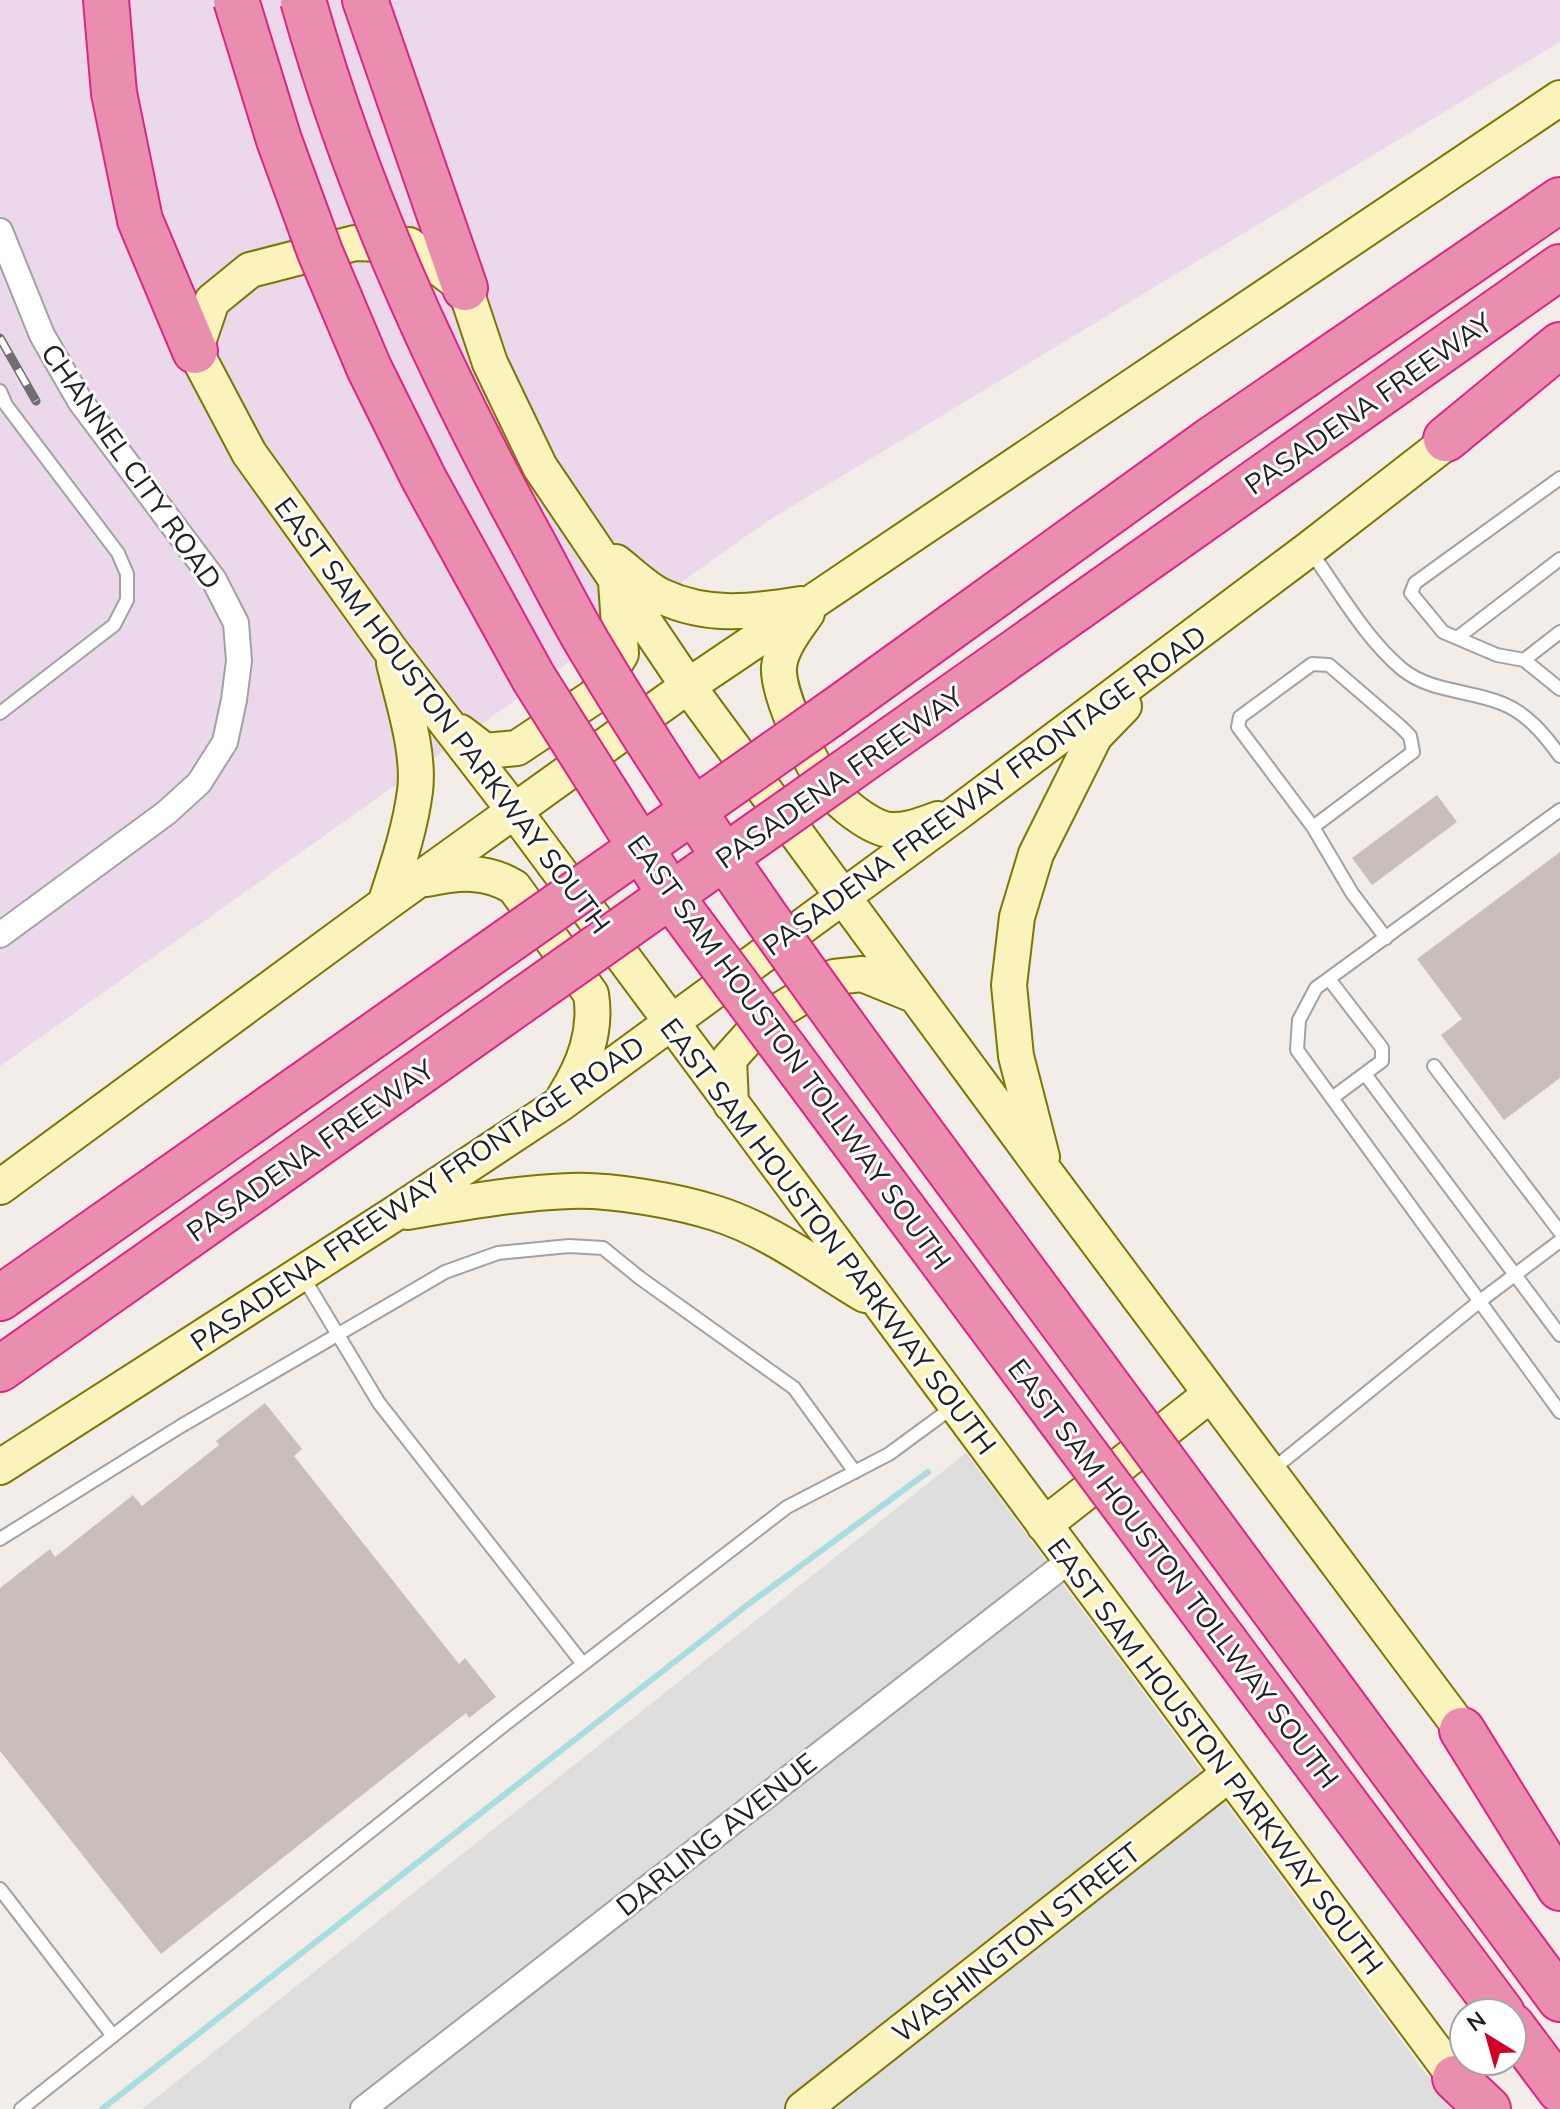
<svg xmlns="http://www.w3.org/2000/svg" width="1560" height="2109" viewBox="0 0 1560 2109" font-family="Mulish,sans-serif">
<style>
.residential{fill:#dfdede}
.industrial{fill:#ebd9eb}
.lines{fill:none;stroke-linecap:round;stroke-linejoin:round}
.stream{stroke:#a7dde0;stroke-width:6}
.building{fill:#cabebb}
.lane-casing{stroke:#a2a2a2;stroke-width:16}
.street-casing{stroke:#a2a2a2;stroke-width:28}
.secondary-casing{stroke:#7e7602;stroke-width:38}
.highway-casing{stroke:#e02486;stroke-width:48}
.lane{stroke:#fff;stroke-width:12}
.street{stroke:#fff;stroke-width:24}
.secondary{stroke:#fbf3bc;stroke-width:34}
.highway{stroke:#ea8eb0;stroke-width:44}
.rail-casing{stroke:#6f6f6f;stroke-width:9}
.rail{stroke:#fff;stroke-width:6;stroke-dasharray:18;stroke-linecap:butt}
.highway-bridge-casing{stroke:#e02486;stroke-width:48;stroke-linecap:butt}
.highway-bridge{stroke:#ea8eb0;stroke-width:44}
.labels{text-anchor:middle;dominant-baseline:central;stroke-width:6;stroke-linejoin:round;paint-order:stroke}
.street-label{font-size:28px;fill:#212121;stroke:#fff}
</style>
<rect width="100%" height="100%" fill="#f2ede8"/>
<path class="residential" d="M966 1453 1452 2109H142Z"/>
<path class="industrial" d="M0 0H1560V42L766 522 0 1066Z"/>
<g class="lines">
<path class="stream" d="M102 2109 746 1606 928 1472"/>
</g>
<path class="building" d="M1437 795 1457 822 1372 885 1352 858Z
M1560 852V1078L1504 1120 1441 1035 1462 1019 1417 959Z
M265 1403 302 1449 294 1456 459 1664 465 1658 496 1697 469 1718 466 1713 161 1954 0 1751V1588L50 1549 55 1557 133 1495 142 1506 219 1445 216 1441Z"/>
<g class="lines">
<defs>
<path id="lane" d="M0 391 6 405 118 553 127 574V600L114 625 0 713
M1560 478 1415 583 1411 593 1443 632 1497 655 1524 660 1560 632
M1311 552C1339 591 1365 638 1402 669 1430 692 1469 690 1501 703 1527 713 1544 734 1560 756
M1457 638 1560 559
M1524 660 1560 689
M1560 810 1316 988 1299 1020 1297 1050 1560 1412
M1313 827 1413 752 1410 736 1401 727 1329 665 1312 664 1240 717 1238 727 1313 827 1352 893 1386 938
M1329 979 1382 1048V1061L1332 1098
M1434 1066 1560 1232
M1365 1074 1560 1335
M302 1275 379 1403 583 1664
M1272 1470 1480 1301 1560 1241
M0 1539 181 1426 445 1272 498 1253 569 1246 603 1248 640 1278 794 1388 855 1472
M0 1889 113 2036
M21 2109 504 1725 787 1507 889 1454 953 1407"/>
<path id="street" d="M0 231 42 335 80 401 214 580 236 623 239 661 234 700 225 742 199 783 166 813 0 935
M363 2109 1070 1560"/>
<path id="secondary" d="M616 562C630 573 645 588 661 596 708 618 752 612 801 604
M807 613C796 629 781 647 779 667 777 694 812 768 830 790 843 805 865 823 884 829 902 833 922 825 938 819
M460 732 485 751 517 748 595 696 621 654 616 582
M427 879C459 872 486 870 514 887L591 994C597 1032 584 1065 564 1097
M385 904C397 867 410 830 415 791 420 752 403 702 394 663
M731 1104 729 1059 764 1020 834 977 862 974 916 996
M1042 1157 1016 1056 1009 985 1017 917 1036 854 1095 736 1124 706
M0 1187 385 904 688 686 1560 98
M407 1212C461 1203 515 1193 570 1191 610 1189 677 1201 715 1213 768 1229 818 1267 865 1295
M0 1467 394 1214 560 1104 960 811 1309 549 1466 427
M1044 1525 1211 1394
M1469 2096 516 813 391 651 249 453 195 351 212 301 250 270 355 243 409 245 465 288 490 363 540 467 688 686 1046 1173 1477 1750
M803 2109 1229 1774"/>
<path id="highway" d="M106 0 114 93 140 220 195 351
M365 0 465 288
M1446 439 1560 345
M832 713 1209 441 1560 200
M885 744 1560 267
M0 1298 468 969
M0 1369 518 1003
M1326 1681 1560 1999
M1284 1721 1502 2013
M1462 1730 1560 1888
M1512 2026 1560 2090
M1455 2078 1488 2109"/>
</defs>
<use href="#lane" class="lane-casing"/>
<use href="#street" class="street-casing"/>
<use href="#secondary" class="secondary-casing"/>
<use href="#highway" class="highway-casing"/>
<use href="#lane" class="lane"/>
<use href="#street" class="street"/>
<use href="#secondary" class="secondary"/>
<use href="#highway" class="highway"/>
<defs>
<path id="rail" d="M0 338 36 401"/>
</defs>
<use href="#rail" class="rail-casing"/>
<use href="#rail" class="rail"/>
<defs>
<path id="highway-bridge" d="M236 0 279 140 320 252 369 368 424 479 533 677 673 899 1284 1721
M303 0C355 186 434 361 526 530 547 568 566 607 588 644 700 832 830 1009 960 1185 1082 1350 1204 1515 1326 1681
M468 969 832 713
M518 1003 885 744"/>
</defs>
<use href="#highway-bridge" class="highway-bridge-casing"/>
<use href="#highway-bridge" class="highway-bridge"/>
</g>
<g class="labels">
<g class="street-label">
<text transform="translate(1368 403) rotate(-35)">PASADENA FREEWAY</text>
<text transform="translate(132 466) rotate(55)">CHANNEL CITY ROAD</text>
<text transform="translate(443 715) rotate(53)">EAST SAM HOUSTON PARKWAY SOUTH</text>
<text transform="translate(839 777) rotate(-35)">PASADENA FREEWAY</text>
<text transform="translate(984 790) rotate(-36)">PASADENA FREEWAY FRONTAGE ROAD</text>
<text transform="translate(790 1052) rotate(54)">EAST SAM HOUSTON TOLLWAY SOUTH</text>
<text transform="translate(310 1150) rotate(-35)">PASADENA FREEWAY</text>
<text transform="translate(417 1193) rotate(-34)">PASADENA FREEWAY FRONTAGE ROAD</text>
<text transform="translate(829 1236) rotate(53)">EAST SAM HOUSTON PARKWAY SOUTH</text>
<text transform="translate(1174 1573) rotate(53)">EAST SAM HOUSTON TOLLWAY SOUTH</text>
<text transform="translate(1216 1756) rotate(53)">EAST SAM HOUSTON PARKWAY SOUTH</text>
<text transform="translate(716 1834) rotate(-38)">DARLING AVENUE</text>
<text transform="translate(1016 1942) rotate(-38)">WASHINGTON STREET</text>
</g>
</g>
<g transform="translate(1488 2037) rotate(323)"><circle r="38" fill="#ffffff" stroke="#a6a6a6" stroke-width="2"/>
<path d="M0-6L14 30L0 20L-14 30Z" fill="#d20026"/>
<text y="-12" font-size="22" font-weight="bold" text-anchor="middle" fill="#212121">N</text>
</g>
</svg>
